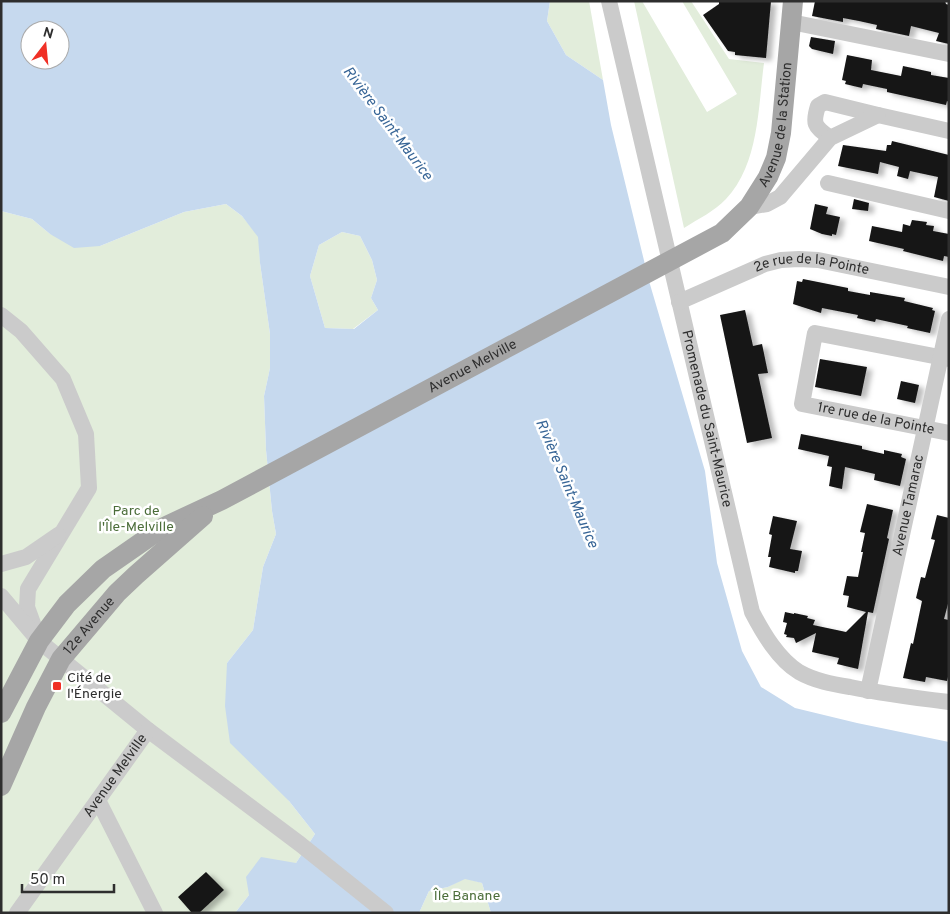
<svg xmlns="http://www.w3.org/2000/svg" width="950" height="914" viewBox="0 0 950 914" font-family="Overpass,sans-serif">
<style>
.green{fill:#e2eddb}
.water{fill:#c6d9ee;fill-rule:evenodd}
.building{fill:#151515;filter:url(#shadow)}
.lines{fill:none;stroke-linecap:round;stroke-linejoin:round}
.minor{stroke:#cbcbcb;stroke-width:16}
.major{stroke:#a6a6a6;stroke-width:20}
.poi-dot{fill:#f03026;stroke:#fff;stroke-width:2}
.labels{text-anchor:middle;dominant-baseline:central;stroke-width:5;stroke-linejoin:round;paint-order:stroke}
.street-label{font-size:14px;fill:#2e2e2e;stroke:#fff}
.park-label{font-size:14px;fill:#4b6d39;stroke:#fff}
.poi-label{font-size:14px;fill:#2e2e2e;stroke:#fff;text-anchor:start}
.water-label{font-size:15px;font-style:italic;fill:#376596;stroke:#fff}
</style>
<defs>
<filter id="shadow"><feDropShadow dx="5.5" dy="3" stdDeviation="2.5" flood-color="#0004"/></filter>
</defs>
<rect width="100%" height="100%" fill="#fff"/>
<path class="green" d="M550 1H589L603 80 566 55 547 21Z
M634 1H642L707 112 737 94 682 1H691L729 59 764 63C758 108 759 164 726 199 715 211 698 219 684 228Z
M226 204 242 216 259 237 260 263 270 334V368L264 396 266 450 272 511 276 534 263 567 253 630 227 663 289 801 315 834 296 863 249 895 235 913H1V211L32 219 50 234 100 246 184 212Z
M342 232 360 236 372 260 377 280 371 298 378 310 353 329 325 328 310 276 319 245Z
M465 878 482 883 491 913H419L429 891 448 887Z"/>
<path class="water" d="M1 1H550L547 21 566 55 603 80 611 125 649 281 705 471 717 563 742 651 761 687 795 708 857 723 949 742V913H491L482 883 465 879 448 887 429 891 419 913H235L249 895 246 877 261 857 296 863 315 834 289 801 230 743 225 706 227 663 253 630 263 567 276 534 272 511 266 450 264 396 270 368V334L260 263 258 237 242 216 226 204 184 212 100 246 74 248 50 234 32 219 1 211ZM30 30H60V60H30ZM342 232 360 236 372 260 377 280 371 298 378 310 354 329 325 328 310 276 319 245Z"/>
<path class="building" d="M719 1H771L766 58 735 55V52L728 51 703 15 719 4Z
M815 1H945L946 4 949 5V44L936 41 939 33 911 26 909 36 876 29 877 25 859 21 843 18V22L812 16Z
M811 37 835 41 833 54 812 49 809 46Z
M847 55 872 60 871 70 901 76 903 66 931 72V75L949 78V102L947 101 946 105 887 92V89L863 84 862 88 845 84 846 81 842 80Z
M892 141 949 155V201L934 197 938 177 910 171 908 179 897 176 899 167 880 162 878 174 838 166 843 145 886 151 887 145H891Z
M854 199 869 203 868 211 852 209Z
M815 204 828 207 826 214 840 217 836 235 832 234V236L822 234 810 229Z
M912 220 927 222 926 225 934 226 933 231 949 234V257L944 256 943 261 903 251 904 249 869 241 872 226 902 232 903 224 910 226Z
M803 279 848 288V291L870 295V292L905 298 904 301 933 308 932 310 935 311 930 333 907 328 908 326 876 319 875 322 857 318 858 315 822 308 821 313 793 304 797 281 802 282Z
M745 310 753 346 762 344 768 373 758 374 772 438 747 443 720 315Z
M820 359 867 367 861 396 815 387Z
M901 381 919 385 915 403 897 399Z
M801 434 862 446V449L884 454V450L902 454 901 457 906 459 900 486 874 480 875 474 845 467 842 489 829 486 832 467 827 466 829 456 798 449Z
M867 504 893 510 887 538 889 539 873 613 868 612 858 669 837 664 839 658 812 652 816 633 796 643 794 638 786 637 787 635 784 634 787 623 783 622 785 612 794 614V613L808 616 807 618 815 620 813 625 846 632 866 612 847 607 849 596 843 595 847 576 858 577 863 552H861L865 533 860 532Z
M937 515 949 518V600L944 619 949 620V673L947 681 926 677 925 682 903 678 911 643 913 644 922 601 916 598 921 577 925 578 935 540 931 539Z
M773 516 797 521 790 549 802 551 798 571H795V573L769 567 771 557H768L772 535 769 534Z
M206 872 224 890 199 913H192L178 897Z"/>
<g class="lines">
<g class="minor">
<path id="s1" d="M609 1 752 612C763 633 778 659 799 672 815 681 832 684 850 687 883 694 916 698 949 702"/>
<path d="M791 22 949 54"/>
<path d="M830 138C815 126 812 125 818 106L825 102 878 115 949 131"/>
<path d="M828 183 949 211"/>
<path d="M749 207 767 204 780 197 830 138 878 115"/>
<path id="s2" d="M679 302 765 264 781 260 799 259 818 260 949 287"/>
<path d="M1 315 21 331 63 379 86 434 89 488 28 589 27 607 35 629"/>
<path id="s3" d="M949 359 815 333 802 404 949 433"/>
<path d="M1 564 26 557 58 535"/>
<path d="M1 596 39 641 148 730 300 844 386 913"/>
<path id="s4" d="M868 691 949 319"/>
<path d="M98 800 155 913"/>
<path id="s5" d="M17 913 148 730"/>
</g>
<g class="major">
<path id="s6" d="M1 713 39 641 67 604 103 569 162 528 222 500 722 233 749 207 768 177 776 158 781 133 793 1"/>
<path id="s7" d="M1 786 36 707 61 659 117 593 136 575 203 516"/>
</g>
</g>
<rect class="poi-dot" x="52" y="681" width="10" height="10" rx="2.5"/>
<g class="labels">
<g class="street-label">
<text stroke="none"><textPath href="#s6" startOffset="1009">Avenue de la Station</textPath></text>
<text stroke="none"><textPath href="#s2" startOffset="141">2e rue de la Pointe</textPath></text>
<text stroke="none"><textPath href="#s6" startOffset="600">Avenue Melville</textPath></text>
<text stroke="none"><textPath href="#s1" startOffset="429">Promenade du Saint-Maurice</textPath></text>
<text stroke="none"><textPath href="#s3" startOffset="284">1re rue de la Pointe</textPath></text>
<text stroke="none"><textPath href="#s4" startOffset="190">Avenue Tamarac</textPath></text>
<text stroke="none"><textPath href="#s7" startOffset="184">12e Avenue</textPath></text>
<text stroke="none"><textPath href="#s5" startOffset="169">Avenue Melville</textPath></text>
</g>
<g class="park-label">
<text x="136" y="511">Parc de<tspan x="136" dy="16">l'Île-Melville</tspan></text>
<text x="467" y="896">Île Banane</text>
</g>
<g class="poi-label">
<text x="67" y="678">Cité de<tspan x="67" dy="16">l'Énergie</tspan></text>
</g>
<g class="water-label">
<text transform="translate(387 124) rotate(53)">Rivière Saint-Maurice</text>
<text transform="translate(566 484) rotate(67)">Rivière Saint-Maurice</text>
</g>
</g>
<rect width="950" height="914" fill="none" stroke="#2e2e2e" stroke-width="5"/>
<g transform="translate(45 45) rotate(16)"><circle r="24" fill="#ffffff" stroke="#ababab"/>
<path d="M0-4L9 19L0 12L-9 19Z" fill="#f03026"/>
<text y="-8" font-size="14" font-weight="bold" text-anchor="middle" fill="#2e2e2e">N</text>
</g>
<path d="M22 884v8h92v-8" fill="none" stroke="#2e2e2e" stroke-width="2.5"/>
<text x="30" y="884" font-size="15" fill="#2e2e2e" stroke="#ffffff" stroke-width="4" paint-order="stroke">50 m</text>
</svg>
